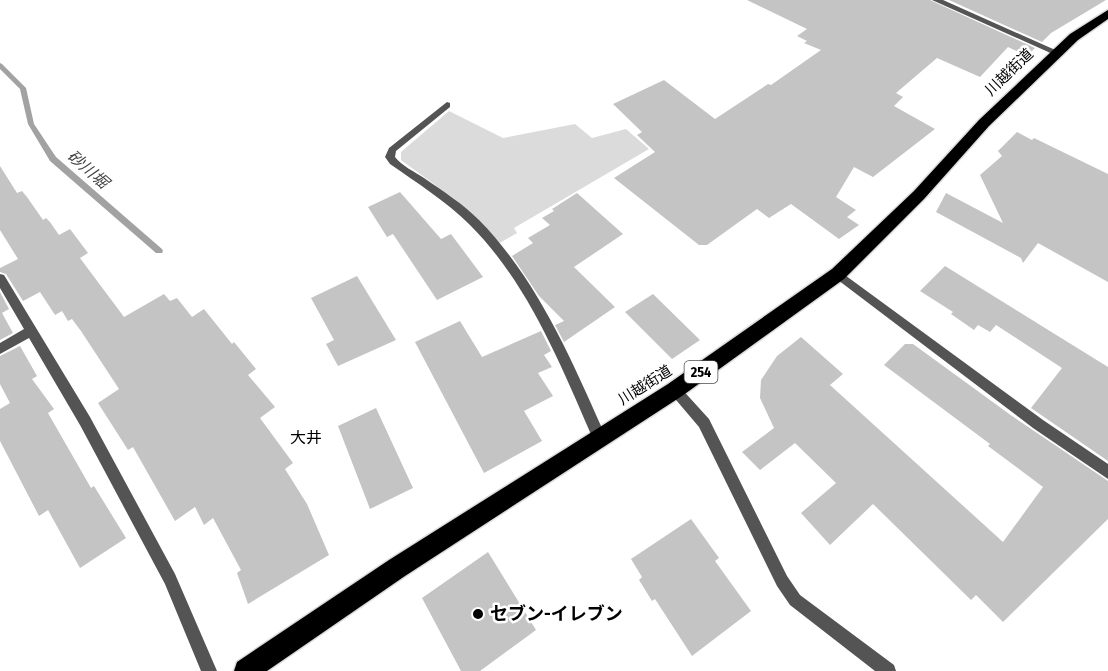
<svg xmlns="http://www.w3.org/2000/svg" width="1108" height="671" viewBox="0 0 1108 671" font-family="'Fira Sans Condensed','Noto Sans JP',sans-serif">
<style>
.green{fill:#dbdbdb}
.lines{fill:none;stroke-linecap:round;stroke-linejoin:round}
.stream{fill:#a2a2a2;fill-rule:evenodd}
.building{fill:#c4c4c4}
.highway-casing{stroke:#dbdbdb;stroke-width:3}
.street{fill:#545454;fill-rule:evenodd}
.highway{fill:#000;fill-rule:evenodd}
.poi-dot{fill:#000;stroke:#fff;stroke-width:2}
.labels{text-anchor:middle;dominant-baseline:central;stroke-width:5;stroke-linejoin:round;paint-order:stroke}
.shield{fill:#fff;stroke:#4c4c4c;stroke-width:1.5}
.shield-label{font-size:14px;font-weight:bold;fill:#000}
.street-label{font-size:15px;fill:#000;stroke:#fff}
.water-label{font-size:16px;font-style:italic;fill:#434343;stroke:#fff}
.neighbourhood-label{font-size:16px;fill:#000;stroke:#fff}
.near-poi-label{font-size:18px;font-weight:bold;fill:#000;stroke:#fff;text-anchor:start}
</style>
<rect width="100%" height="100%" fill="#fff"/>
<path class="green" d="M449 111 503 138 575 124 592 138 626 129 649 149 514 228 517 233 498 244 457 201 401 160V152Z"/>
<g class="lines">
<path class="stream" d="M0 63 2 64 26 88 34 124 56 157 162 249 163 251 162 253H156L50 161 28 124 20 89 0 69Z"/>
</g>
<path class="building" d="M747 0H930L1035 48 1027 56 1008 47 980 77 937 58 896 93 903 97 894 106 935 129 873 177 854 167 836 197 856 210 847 217 859 225 839 239 791 204 769 218 757 209 707 245H699L614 178 655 152 637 135 642 132 613 104 664 80 715 119 768 84 771 85 821 50 804 43 807 41 797 36 807 29Z
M949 0H1106L1051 33 1042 42Z
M1017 132 1032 140 1034 138 1108 174V282L1038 243 1023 263 1021 258 936 212 946 193 1003 223 980 175 1002 156 998 151Z
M0 166 17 193 22 191 27 197 43 220 46 218 50 222 59 235 70 229 88 253 80 258 124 317 164 294 170 301 177 298 192 317 204 309 232 344 234 342 256 369 248 375 275 407 260 418 293 463 285 469 307 504 329 555 248 604 237 573 241 570 213 518 204 525 195 507 175 521 133 447 128 450 98 403 119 389 81 331 72 319 68 321 62 311 55 315 40 292 23 301 6 274 0 272V268L18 259 0 230Z
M400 192 441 239 451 234 483 277 437 300 393 234 387 237 368 207Z
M577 193 623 234 574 267 615 307 564 342 555 325 564 321 539 296 512 256 533 243 528 238 550 225 542 218 554 211 552 209Z
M945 266 1108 367V461L1031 408 1062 368 996 325 990 332 978 325 974 330 951 314 953 312 920 291Z
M357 276 396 340 338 366 326 344 334 340 311 298Z
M0 292 9 309 2 313 13 333 0 340Z
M653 294 700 340 672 359 625 312Z
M460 321 482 357 541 331 551 351 544 355 552 367 538 373 553 396 524 411 542 441 484 473 415 342Z
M801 337 843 374 830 385 1003 542 1043 487 988 446 990 444 884 365 905 344H913L1012 416 1108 481V519L1003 622 976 595 971 600 873 504 830 545 801 513 836 483 795 443 760 470 742 452 774 428 760 398 761 380 777 356Z
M20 346 37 376 32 379 54 409 48 413 91 488 94 486 126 538 80 568 48 510 39 516 0 441V409L10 403 0 384V356Z
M376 408 413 488 370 509 338 426Z
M691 519 719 558 715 561 751 611 692 656 655 599 652 601 639 580 642 577 631 559Z
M488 552 536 630 480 671H461L422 598Z"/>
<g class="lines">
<defs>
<path id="highway" d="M1108 10V19L1078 40 989 126 924 199 844 279 682 396 405 576 267 671H234L237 662 389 560 668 384 832 269 914 191 979 120 1070 34Z"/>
</defs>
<use href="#highway" class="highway-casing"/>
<path class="street" d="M932 0H943L1062 53 1055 55Z
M447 102 450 103V107L396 151 395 157C402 166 415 172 424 178 443 191 463 204 479 220 538 280 572 361 606 437L604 441 599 443 594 441C561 366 529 284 470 225 446 201 417 183 390 164L385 157 389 148Z
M838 270 1043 420 1108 464V479L1033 428 834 277 832 274Z
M0 274 4 275 90 417 175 574 217 671H201L165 584 80 425 29 338 0 354V343L24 329 0 288Z
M675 384 679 386 709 419 787 576 800 595 894 665 896 671H875L790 605 777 586 699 427 671 394 669 390 671 386Z"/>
<use href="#highway" class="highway"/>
</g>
<circle class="poi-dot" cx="478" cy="614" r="6"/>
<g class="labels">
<rect class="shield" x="684.5" y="361" width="33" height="22" rx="4.5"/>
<g class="shield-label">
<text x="701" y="372">254</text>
</g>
<g class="street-label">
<text transform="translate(1009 72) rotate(-44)">川越街道</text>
<text transform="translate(645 385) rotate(-32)">川越街道</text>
</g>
<g class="water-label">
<text transform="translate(88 169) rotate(41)">砂川堀</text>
</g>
<g class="neighbourhood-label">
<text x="306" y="437">大井</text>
</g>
<g class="near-poi-label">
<text x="490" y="614">セブン-イレブン</text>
</g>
</g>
</svg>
